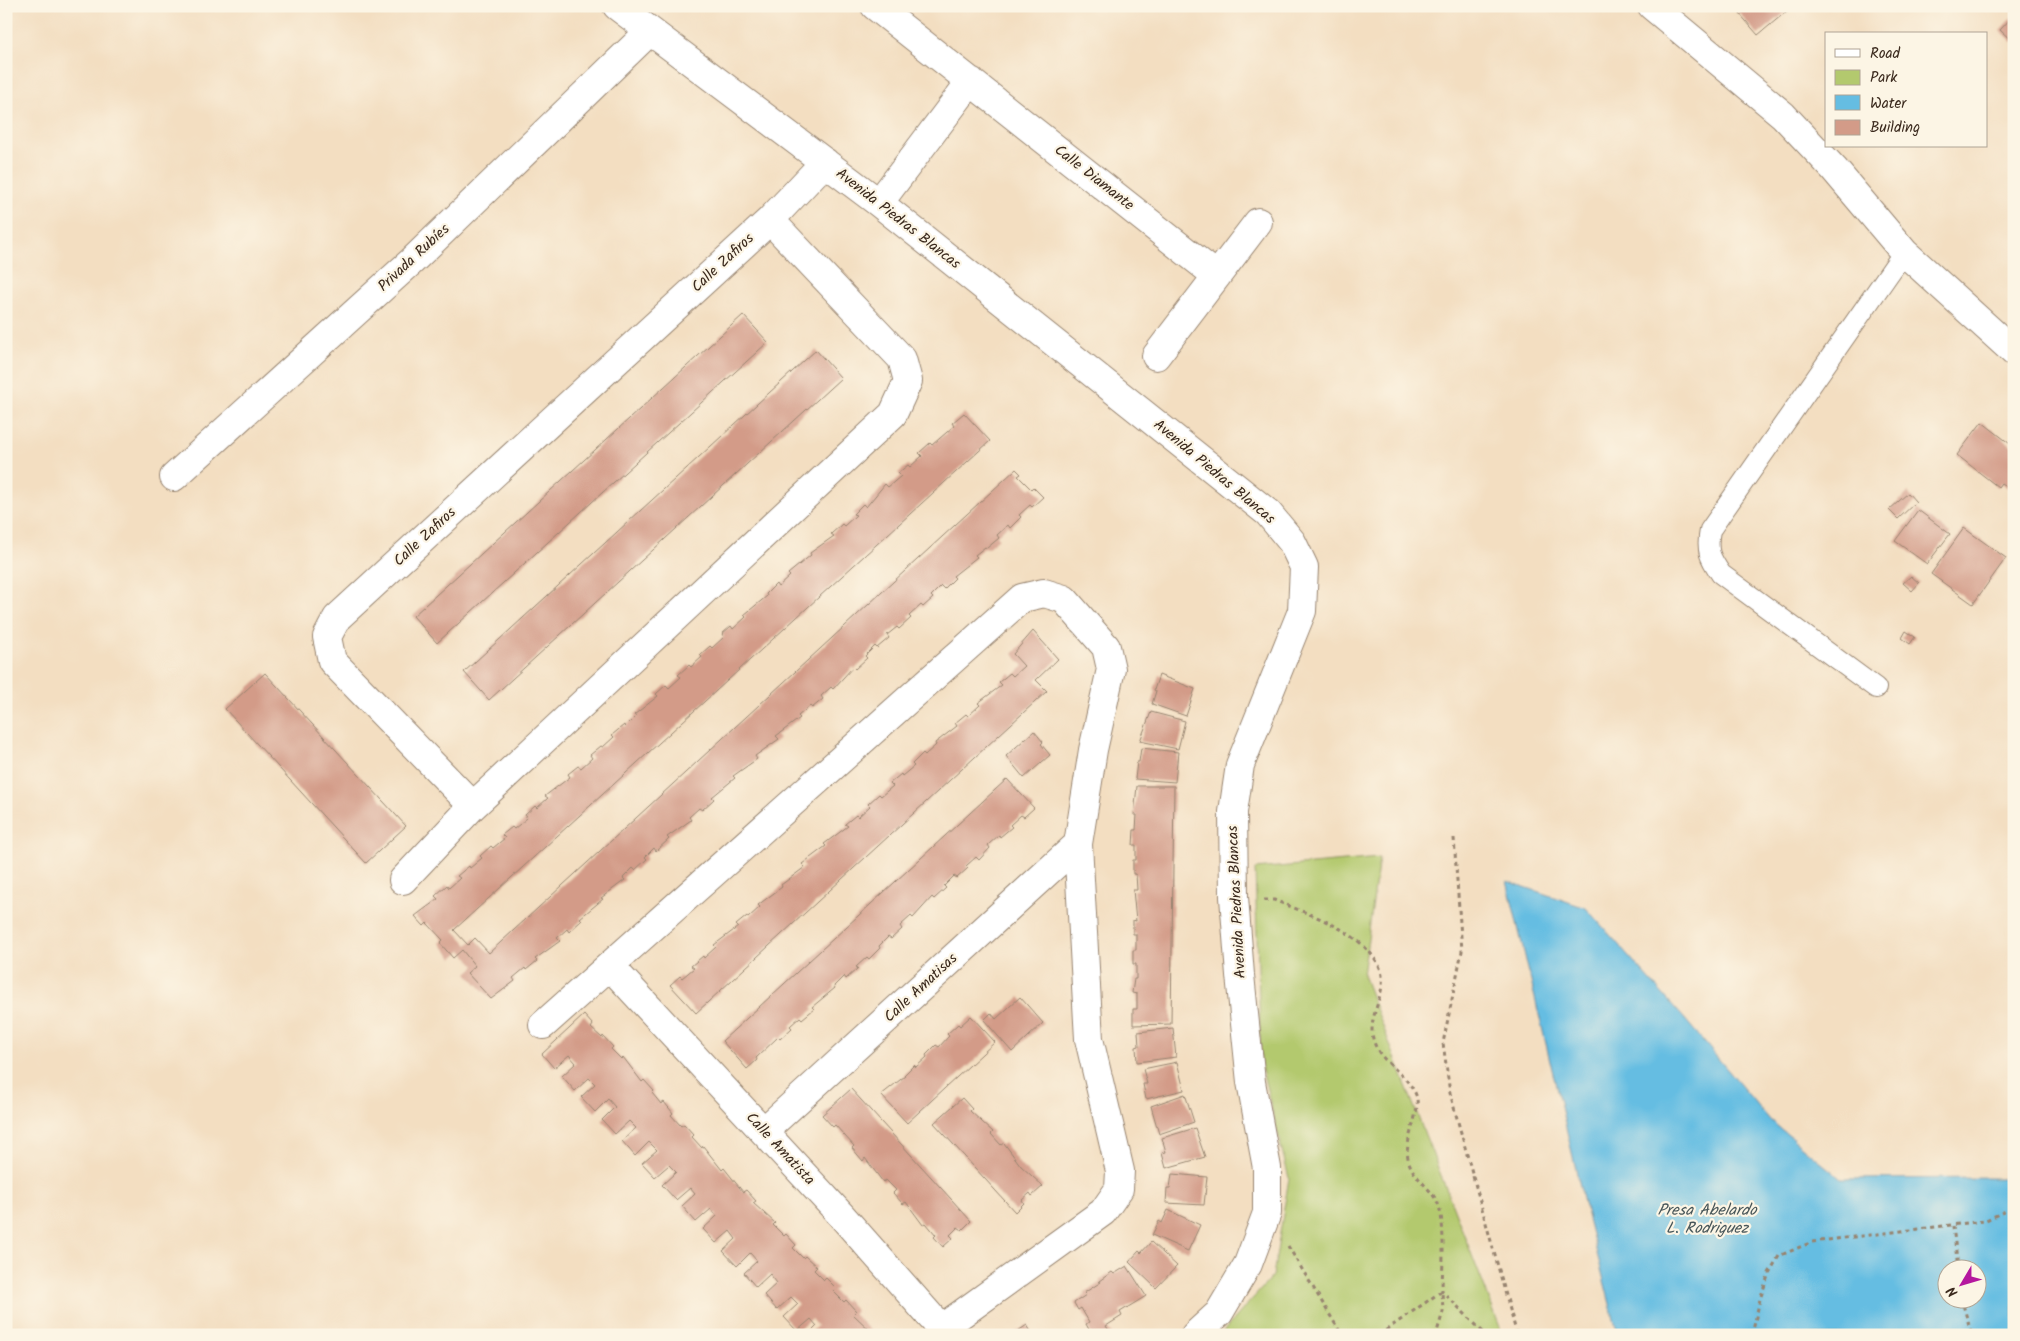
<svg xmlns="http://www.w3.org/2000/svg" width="2020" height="1341" viewBox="0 0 2020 1341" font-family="Kalam,sans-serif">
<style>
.green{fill:#b3c96e;stroke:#777a46}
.water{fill:#65bde2;stroke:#507480;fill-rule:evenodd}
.building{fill:#d39b88}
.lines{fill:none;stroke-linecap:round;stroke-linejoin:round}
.service-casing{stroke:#978470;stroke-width:22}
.minor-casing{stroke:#978470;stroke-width:30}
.path{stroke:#978470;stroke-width:3;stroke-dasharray:4 4;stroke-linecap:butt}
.service{stroke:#fff;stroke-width:20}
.minor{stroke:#fff;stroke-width:28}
.labels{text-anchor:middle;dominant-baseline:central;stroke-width:4.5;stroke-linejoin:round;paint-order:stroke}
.street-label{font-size:15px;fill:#3b2a1e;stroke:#fcf5e5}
.water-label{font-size:16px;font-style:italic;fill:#485659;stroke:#fcf5e5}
</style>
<rect width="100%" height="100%" fill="#fcf5e5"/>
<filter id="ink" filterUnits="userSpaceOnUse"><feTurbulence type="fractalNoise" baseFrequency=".02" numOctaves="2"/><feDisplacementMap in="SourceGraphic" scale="10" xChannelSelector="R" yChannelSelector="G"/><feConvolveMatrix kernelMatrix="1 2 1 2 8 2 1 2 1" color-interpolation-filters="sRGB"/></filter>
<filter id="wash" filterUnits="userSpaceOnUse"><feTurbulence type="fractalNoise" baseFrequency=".0096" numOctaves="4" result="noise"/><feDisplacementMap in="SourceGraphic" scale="20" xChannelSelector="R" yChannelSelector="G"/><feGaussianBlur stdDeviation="1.12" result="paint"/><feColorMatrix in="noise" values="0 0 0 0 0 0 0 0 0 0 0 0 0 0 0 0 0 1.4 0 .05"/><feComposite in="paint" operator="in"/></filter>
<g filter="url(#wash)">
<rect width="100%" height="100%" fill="#f3dec1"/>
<path class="green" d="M1379 858 1363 975 1503 1335H1220L1273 1276 1289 1178 1261 1066 1255 869Z"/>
<path class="water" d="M1507 881 1586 908 1683 1017 1770 1120 1841 1179 2004 1178 2014 1171V1335H1618L1585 1207ZM1948 1268H1978V1298H1948Z"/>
<g id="blocks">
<path class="building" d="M1733 6H1793L1758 35Z
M2014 15V43L2000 30Z
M743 315 768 342 437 643 413 616Z
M816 350 841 378 489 700 464 672Z
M964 413 990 441 454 930 468 945 475 938 489 953 1016 469 1021 474 1018 476 1031 489 1033 487 1043 497 1032 507 1030 505 1019 515 1021 517 1010 528 1008 525 997 535 999 538 987 548 985 547 975 555 977 557 953 576 955 578 944 589 941 586 931 596 933 598 923 607 921 605 909 616 911 618 899 629 897 627 887 635 889 638 877 648 875 646 865 656 867 658 855 669 853 667 833 689 831 687 821 696 823 699 812 708 810 706 798 716 800 718 776 736 779 739 755 756 757 759 733 776 735 778 712 797 714 799 702 810 699 808 689 817 691 820 667 837 669 839 656 851 654 848 645 857 647 859 635 870 633 868 623 878 625 880 601 898 603 899 580 918 582 920 569 932 567 929 557 938 560 941 535 959 537 961 526 970 525 968 513 978 515 981 491 999 467 973 475 966 462 950 453 958 440 943 443 940 427 923 424 926 415 916 438 899 435 896 447 885 449 888 460 878 457 876 469 866 470 868 482 858 480 856 491 846 493 848 505 838 502 835 512 827 514 829 527 818 525 815 535 806 537 808 548 798 545 796 570 777 568 774 578 766 581 768 592 758 590 755 601 746 603 747 614 737 612 735 624 725 625 727 636 716 634 715 658 696 656 694 666 685 669 688 681 677 678 675 689 665 691 667 702 657 700 655 710 646 712 648 724 637 722 634 731 626 733 629 746 617 744 615 767 596 766 594 776 584 778 587 790 576 788 574 811 555 810 553 834 536 831 534 842 524 844 526 856 515 853 514 863 504 866 507 885 484 888 487 901 476 898 473 908 465 910 467 922 456 919 453 930 443 932 445 954 426 952 423Z
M1982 422 2014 447V492L2001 483 1998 487 1957 455Z
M1908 493 1916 502 1898 519 1889 510Z
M1918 510 1950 534 1927 564 1895 541Z
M1964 528 2006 558 1973 604 1931 574Z
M1911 576 1919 583 1912 591 1903 583Z
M1033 631 1058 659 1036 680 1047 691 696 1013 670 985 680 976 682 978 694 968 691 966 703 956 704 958 716 947 714 945 738 927 736 925 747 916 748 918 760 907 758 905 782 887 781 885 805 867 802 864 826 846 824 844 848 826 845 824 856 815 858 817 870 806 868 804 879 794 881 796 893 786 890 783 901 774 902 776 914 766 912 764 923 753 925 755 936 745 935 743 957 726 955 723 966 714 968 716 980 705 978 703 1002 685 999 682 1010 673 1013 676 1024 666 1013 654Z
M1906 631 1915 637 1910 644 1902 638Z
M265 673 406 826 366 863 225 709Z
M1159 675 1195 689 1186 716 1152 704 1156 691 1154 690Z
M1151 712 1185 721 1178 749 1140 741Z
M1034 731 1043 742 1041 744 1050 755 1024 778 1006 756Z
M1141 748 1178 752 1175 782 1135 779 1137 762H1139Z
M1007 779 1034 808 1024 817 1021 815 1010 825 1012 827 1000 837 999 835 988 845 990 848 979 860 976 857 966 866 968 868 957 878 954 876 944 886 946 888 934 899 932 897 913 918 911 916 900 926 902 929 891 939 888 937 879 946 880 948 869 959 867 957 856 967 858 968 846 979 844 976 834 986 835 988 812 1007 814 1009 802 1019 800 1017 790 1026 792 1028 780 1039 778 1037 756 1058 757 1060 747 1069 722 1041Z
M1137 786H1174L1171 1024 1133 1025V1009H1137V994L1132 993 1134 979H1136V964H1133V950H1136V934H1133V920L1136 921 1133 890H1137L1136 874H1133V860H1136V845H1133L1134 830H1136L1137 815H1134Z
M1020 997 1043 1023 1012 1052 984 1020 991 1013 996 1019Z
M584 1015 593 1025 591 1028 602 1038 603 1036 613 1047 611 1049 621 1059 623 1057 642 1082 644 1080 654 1091 652 1093 661 1104 664 1102 673 1113 671 1115 681 1126 684 1124 694 1135 692 1137 702 1148 703 1146 722 1170 724 1168 743 1192 746 1190 756 1201 753 1203 775 1223 773 1225 784 1236 786 1234 796 1245 793 1248 803 1258 805 1256 817 1267 814 1270 824 1280 826 1278 836 1288 833 1291 844 1302 846 1300 856 1311 853 1314 875 1335H808L817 1326 811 1319 797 1331 784 1317 798 1304 791 1297 777 1310 764 1295 777 1283 770 1274 756 1287 744 1273 757 1261 750 1253 737 1266 723 1251 736 1239 730 1231 716 1243 703 1229 717 1216 711 1209 696 1222 682 1206 695 1194 690 1188 676 1200 662 1185 676 1172 669 1165 655 1177 642 1163 657 1150 649 1142 635 1156 622 1141 636 1128 629 1121 615 1134 602 1120 615 1107 608 1099 595 1112 581 1097 595 1084 589 1078 575 1091 562 1076 576 1063 569 1055 554 1068 542 1054Z
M971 1016 995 1042 907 1123 881 1095 905 1076 904 1075 914 1065 916 1067 927 1057 926 1055 936 1045 939 1047 949 1036 947 1034 958 1024 960 1026Z
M1173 1028 1176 1057 1137 1062 1136 1047 1139 1046 1138 1032Z
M1177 1062 1184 1090 1146 1099 1143 1084H1147L1143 1069Z
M851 1089 971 1221 962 1230 958 1227 950 1235 953 1238 943 1247 934 1237 936 1235 926 1223 923 1225 906 1202 903 1204 893 1193 896 1190 886 1180 883 1182 865 1158 863 1161 852 1148 854 1146 835 1125 833 1127 822 1115Z
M1185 1094 1194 1122 1159 1134 1151 1106Z
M962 1098 972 1109 970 1111 993 1132 991 1134 1001 1145 1004 1143 1021 1166 1043 1186 1032 1196 1030 1193 1022 1200 1024 1203 1015 1212 934 1123Z
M1195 1128 1205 1157 1166 1168 1162 1153 1166 1152 1162 1138Z
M1172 1174 1207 1177 1204 1205 1166 1203 1167 1188H1170Z
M1168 1210 1200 1225 1188 1251 1152 1235 1159 1221 1162 1223Z
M1151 1242 1177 1266 1156 1288 1129 1262 1139 1251 1141 1253Z
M1127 1266 1146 1296 1120 1312 1122 1316 1106 1326 1112 1335H1092L1086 1324 1089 1322 1081 1308 1078 1310 1074 1303 1086 1295 1084 1293 1101 1282 1099 1281 1112 1272 1114 1274Z
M1027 1325 1033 1335H1012Z"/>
</g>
</g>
<g filter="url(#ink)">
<use href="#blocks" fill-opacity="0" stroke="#978470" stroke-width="1"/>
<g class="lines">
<defs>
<path id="service" d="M1876 688 1721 574C1710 558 1706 551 1710 530L1904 252"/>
<path id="minor" d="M617 6 879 203 1268 513 1292 542 1304 567 1302 611 1240 765 1233 812 1234 897 1240 975 1251 1082 1267 1168V1213L1248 1264 1219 1313 1195 1335
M875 6 1217 276
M1652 6 1783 115 1834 169 1904 252 2014 352
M879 203 971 81
M1156 356 1258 222
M174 477 412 261 649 32
M473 806 332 661 327 637 337 618 770 220 825 162
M403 880 473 806 893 414 908 381 902 359 770 220
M610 966 841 1215 947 1335
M543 1025 1022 598 1044 593 1064 599 1106 647 1111 669 1093 750 1078 844 1089 1039 1120 1171 1119 1189 1103 1212 942 1328
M764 1131 1078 844"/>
</defs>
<use href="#service" class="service-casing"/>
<use href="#minor" class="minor-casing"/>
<path class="path" d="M1454 838 1462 951 1443 1043 1450 1093 1517 1335
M1264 900H1274C1310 915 1351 926 1375 959 1396 987 1364 1013 1374 1042 1381 1064 1407 1073 1416 1095 1422 1110 1404 1139 1408 1158 1411 1175 1426 1184 1435 1198 1447 1215 1442 1269 1442 1291L1486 1335
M1953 1226 1958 1268
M1288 1246 1342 1335
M1961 1298 1972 1335
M1379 1335 1442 1291 1443 1312 1436 1335
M1752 1335 1760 1299 1769 1273 1779 1256 1812 1242 1984 1221 2014 1207"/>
<use href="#service" class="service"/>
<use href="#minor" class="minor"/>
</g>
</g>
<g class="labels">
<g class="street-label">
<text transform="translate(1094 178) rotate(38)">Calle Diamante</text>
<text transform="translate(898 219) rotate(38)">Avenida Piedras Blancas</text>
<text transform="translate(414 258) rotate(-43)">Privada Rubíes</text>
<text transform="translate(723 263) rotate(-43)">Calle Zafiros</text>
<text transform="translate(1214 472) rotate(40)">Avenida Piedras Blancas</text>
<text transform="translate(425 537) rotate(-43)">Calle Zafiros</text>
<text transform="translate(1237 902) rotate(-93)">Avenida Piedras Blancas</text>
<text transform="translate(921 988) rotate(-43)">Calle Amatisas</text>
<text transform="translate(780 1149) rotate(47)">Calle Amatista</text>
</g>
<g class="water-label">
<text x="1707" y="1210">Presa Abelardo<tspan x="1707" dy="18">L. Rodriguez</tspan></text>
</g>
</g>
<rect width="2020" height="1341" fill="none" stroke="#fcf5e5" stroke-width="25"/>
<rect x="1825" y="32" width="162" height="115" fill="#fcf5e5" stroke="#afa495"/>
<rect x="1835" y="49" width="25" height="8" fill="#ffffff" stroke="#afa495"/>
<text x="1870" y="58" font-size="15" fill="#3b2a1e">Road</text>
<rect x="1835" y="70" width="25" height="15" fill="#b3c96e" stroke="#afa495"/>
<text x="1870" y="82" font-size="15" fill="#3b2a1e">Park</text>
<rect x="1835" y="95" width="25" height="15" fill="#65bde2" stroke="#afa495"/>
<text x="1870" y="108" font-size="15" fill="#3b2a1e">Water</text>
<rect x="1835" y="120" width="25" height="15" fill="#d39b88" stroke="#afa495"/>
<text x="1870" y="132" font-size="15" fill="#3b2a1e">Building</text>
<g transform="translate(1962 1284) rotate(232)"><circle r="24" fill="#fcf5e5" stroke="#afa495"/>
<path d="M0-4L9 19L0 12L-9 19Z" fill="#b5179e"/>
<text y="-8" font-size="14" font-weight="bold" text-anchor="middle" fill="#3b2a1e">N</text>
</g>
</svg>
